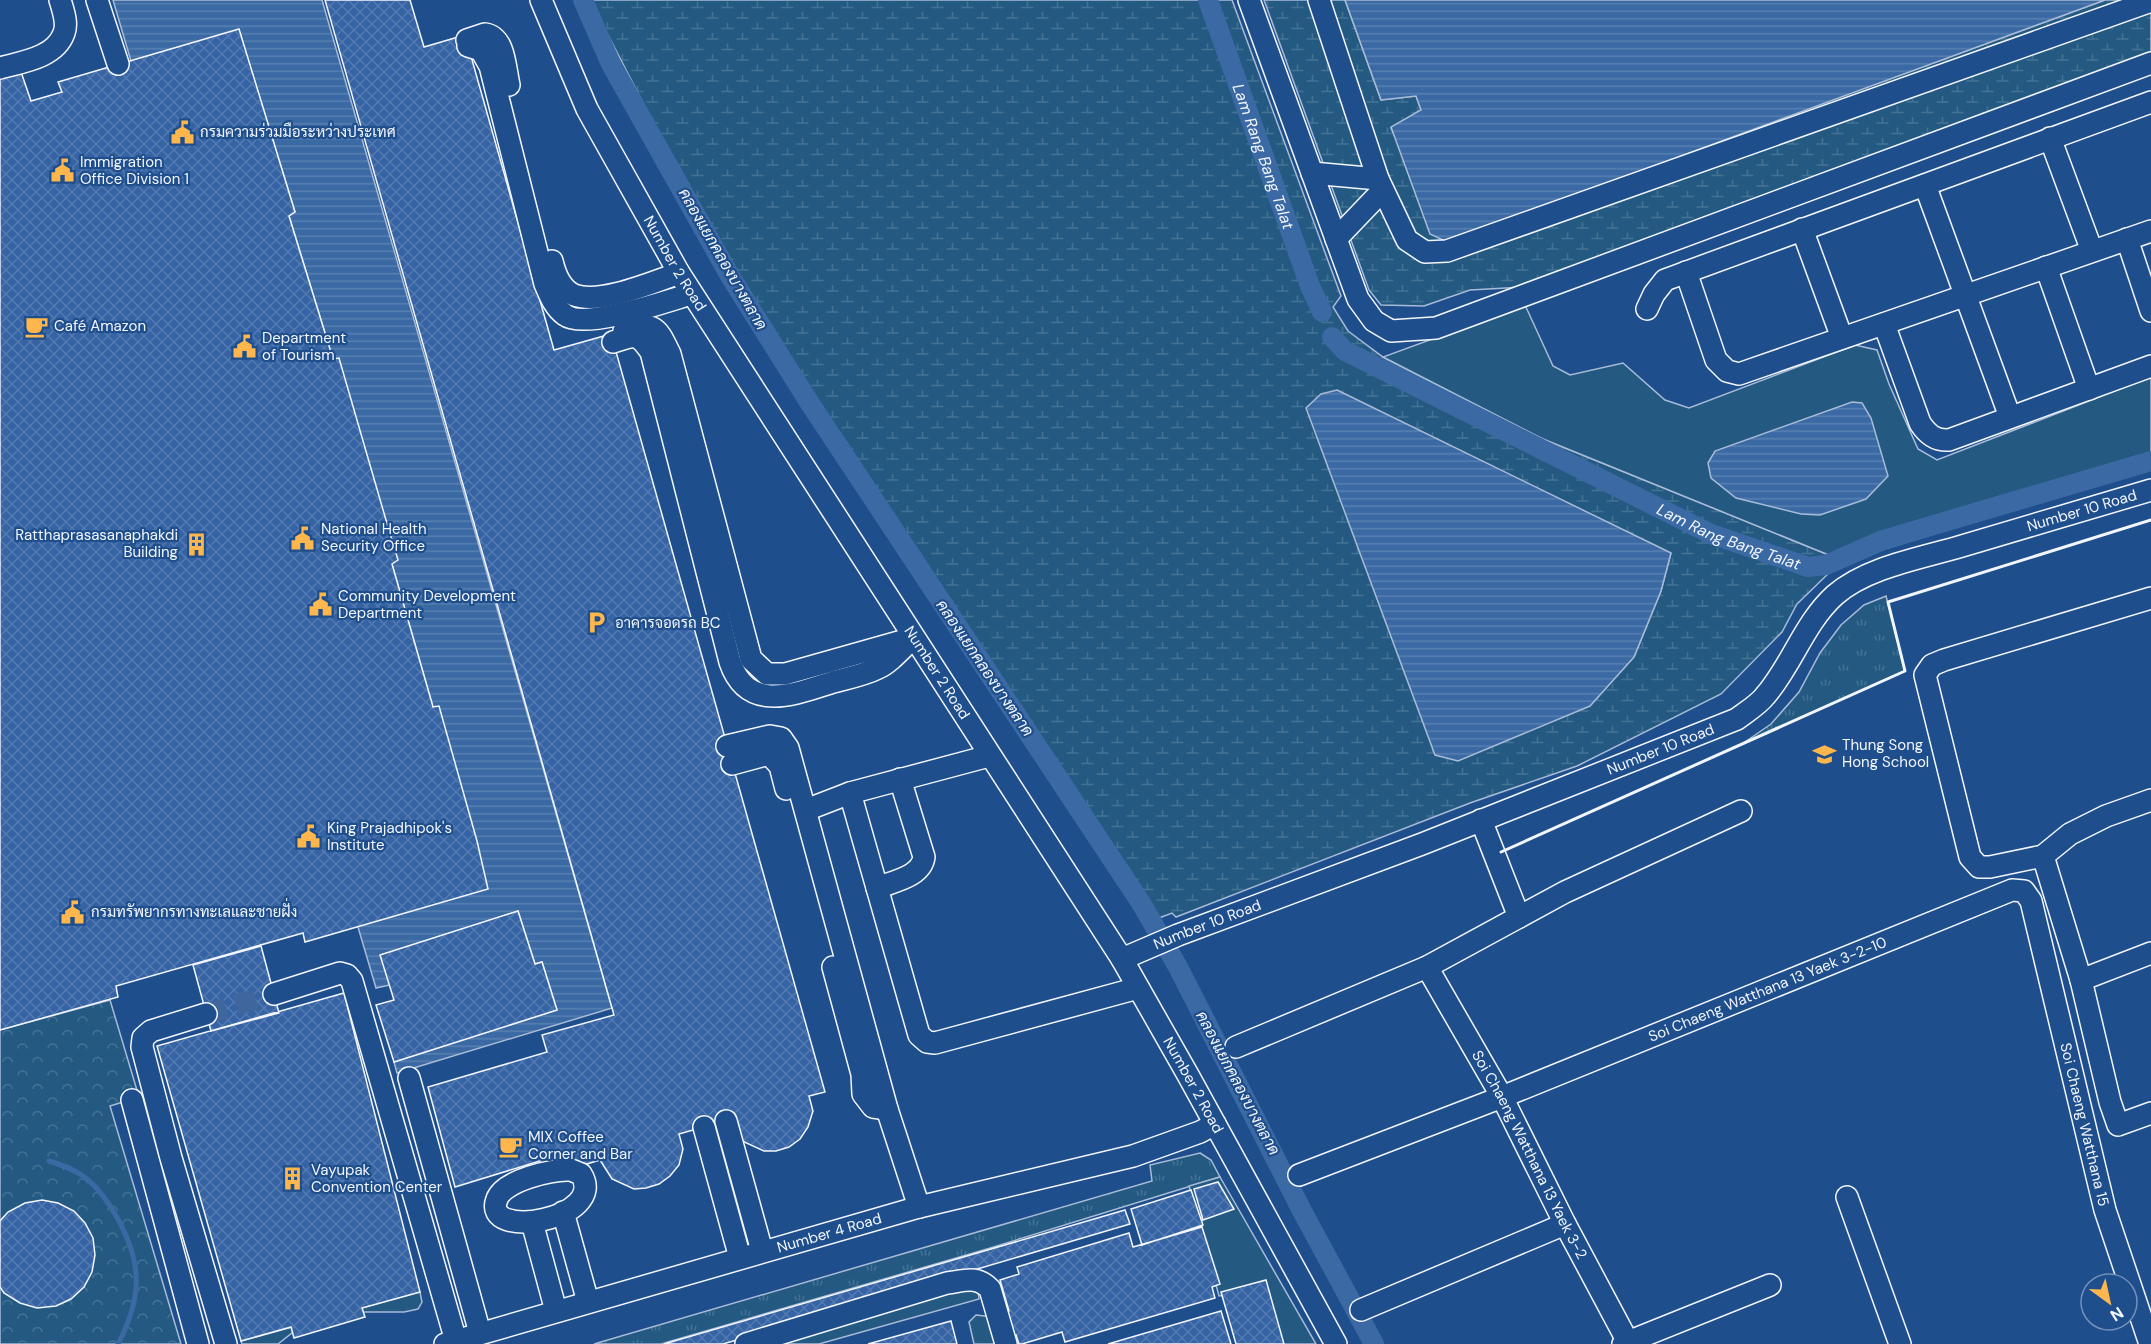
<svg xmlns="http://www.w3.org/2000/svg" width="2151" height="1344" viewBox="0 0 2151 1344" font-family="'DM Sans',Sarabun,sans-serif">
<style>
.grass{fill:url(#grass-tufts);stroke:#a8bbd7;stroke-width:1.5}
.wetland{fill:url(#wetland-marsh);stroke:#a8bbd7;stroke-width:1.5;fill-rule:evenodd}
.park{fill:url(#park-crowns);stroke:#a8bbd7;stroke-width:1.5}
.garden{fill:#245a82;stroke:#a8bbd7;stroke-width:1.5}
.water{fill:url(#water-rules);stroke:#a8bbd7;stroke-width:1.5}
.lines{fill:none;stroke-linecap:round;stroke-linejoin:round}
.stream{stroke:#3b69a3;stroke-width:5}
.canal{stroke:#3b69a3;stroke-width:20}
.building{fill:url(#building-cross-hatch);stroke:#f2f6ff;stroke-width:1.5}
.minor-tunnel{stroke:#3f679d;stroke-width:21;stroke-dasharray:21 10;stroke-linecap:butt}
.minor-casing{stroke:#f2f6ff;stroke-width:24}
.minor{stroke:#1f4e8c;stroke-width:21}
.wall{stroke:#f2f6ff;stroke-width:3}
.labels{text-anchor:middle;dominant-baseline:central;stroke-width:4.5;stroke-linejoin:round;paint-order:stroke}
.poi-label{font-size:15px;fill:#f2f6ff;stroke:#1f4e8c;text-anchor:start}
.street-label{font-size:15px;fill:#f2f6ff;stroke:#1f4e8c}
.water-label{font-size:16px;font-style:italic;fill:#f2f6ff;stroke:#1f4e8c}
</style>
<defs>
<pattern id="grass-tufts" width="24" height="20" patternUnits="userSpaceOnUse" patternTransform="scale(1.5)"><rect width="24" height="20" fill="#245a82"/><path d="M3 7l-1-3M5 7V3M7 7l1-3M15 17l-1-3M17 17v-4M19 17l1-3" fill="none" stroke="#447295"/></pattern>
<pattern id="wetland-marsh" width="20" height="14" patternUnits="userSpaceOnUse" patternTransform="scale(1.5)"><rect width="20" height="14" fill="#245a82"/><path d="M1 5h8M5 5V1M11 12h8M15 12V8" fill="none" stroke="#447295"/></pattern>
<pattern id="park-crowns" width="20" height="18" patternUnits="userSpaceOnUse" patternTransform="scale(1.5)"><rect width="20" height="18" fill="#245a82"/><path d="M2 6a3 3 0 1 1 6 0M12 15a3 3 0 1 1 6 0" fill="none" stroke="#447295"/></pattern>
<pattern id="water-rules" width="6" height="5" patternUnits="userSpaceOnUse" patternTransform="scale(1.5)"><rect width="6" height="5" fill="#3b69a3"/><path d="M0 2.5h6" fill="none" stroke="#587fb1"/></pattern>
<pattern id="building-cross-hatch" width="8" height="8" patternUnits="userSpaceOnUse" patternTransform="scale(1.5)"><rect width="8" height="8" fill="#3563a3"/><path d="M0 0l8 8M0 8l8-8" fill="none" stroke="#537ab1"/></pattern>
</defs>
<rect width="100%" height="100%" fill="#1f4e8c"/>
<path class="grass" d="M1886 596 1905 671 1742 744 1771 724 1799 692 1820 653 1841 625 1864 605Z
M1200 1153 1211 1160 1220 1177 987 1249 661 1344H594L1152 1181 1150 1165Z"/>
<path class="wetland" d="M590 0H1232L1341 296 1333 307 1348 331 1383 357 1543 439 1846 562 1832 570 1797 604 1782 632 1721 694 1577 766 1470 803 1176 917 1172 913 1159 918 763 317 671 157ZM1671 553 1661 591 1634 657Z
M1264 0H1345L1381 100 1416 96 1421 110 1391 128 1447 241 2105 0H2151V52L1524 287 1470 290 1424 306 1381 305 1369 290Z"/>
<path class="park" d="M110 1000 139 1097 110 1106 181 1344H0V1030Z"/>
<path class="garden" d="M1525 305 1553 366 1570 375 1623 363 1665 400 1689 408 1855 345 1877 350 1889 384 1918 449 1937 460 2151 377V468L1855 558 1846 562 1543 439 1383 357Z
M1220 1177 1316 1344H1275L1256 1291 1219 1296 1189 1186Z
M960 1286 978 1291 979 1299 819 1344H759Z
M420 1292 422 1302 418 1309 404 1312H363L292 1333 278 1344H242L241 1341Z
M976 1315 993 1317 998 1344H974L969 1322Z"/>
<path class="water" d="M113 0H322L612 1008 397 1073 394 1062 557 1010 542 962 535 964 518 911 381 955 390 985 376 988 358 927 433 707 333 359 289 216 295 212 239 30 131 61Z
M1345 0H2105L1447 242 1430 234 1391 127 1421 110 1416 96 1381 100Z
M1337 390 1671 553 1661 591 1634 657 1590 706 1458 761 1435 755 1306 408 1321 394Z
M1852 402 1862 403 1871 418 1888 476 1866 499 1820 515 1801 514 1736 498 1711 478 1708 463 1715 451Z"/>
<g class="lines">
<path class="stream" d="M49 1161C62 1165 74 1169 86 1178 110 1198 134 1242 136 1274 138 1298 129 1323 118 1344"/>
<g class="canal">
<path d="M583 0 611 64 730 276 809 402 1141 903 1178 967 1301 1209 1374 1344"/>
<path id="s1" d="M1208 0 1310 286 1322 312"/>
<path id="s2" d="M1332 337 1345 351 1711 534 1808 567 1826 565 1883 540 2151 461"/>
</g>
</g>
<path class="building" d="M325 0H410L424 47 465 35 554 350 611 334 825 1092 809 1096 813 1111 808 1127 800 1139 789 1147 776 1151H764L742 1141 735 1133 731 1119 679 1134 683 1149 679 1165 670 1176 659 1184 646 1188 634 1189 612 1179 600 1160 574 1168 569 1152 455 1187 428 1087 547 1052 542 1035 614 1015Z
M239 29 295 212 289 216 333 359 339 358 388 527 398 560 392 564 433 707 439 706 477 841 488 889 305 942 303 933 116 986 118 997 0 1030V75L20 69 31 101 62 92 58 82Z
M518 911 535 964 542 962 557 1010 394 1062 376 1005 394 1000 380 955Z
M261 946 279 1013 211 1031 193 965Z
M344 993 420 1292 362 1308 365 1317 294 1338 291 1327 241 1341 157 1046Z
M1218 1182 1234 1209 1203 1220 1194 1189Z
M1191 1190 1203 1225 1142 1245 1131 1209Z
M42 1200 58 1203 74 1211 85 1223 93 1238 95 1255 92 1272 84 1287 71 1299 56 1306 37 1308 20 1303 4 1293 0 1287V1221L8 1212 25 1203Z
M1125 1210 1130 1224 723 1344H664Z
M1202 1227 1220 1284 1212 1287 1215 1298 1065 1342 1062 1332 1022 1344H1019L1016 1335 1009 1337 1002 1313 1009 1311 1000 1280 1019 1274 1017 1267 1129 1233 1133 1247Z
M1266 1280 1284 1344H1236L1221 1292Z
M1221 1311 1231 1344H1108Z
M951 1321 957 1344H868Z"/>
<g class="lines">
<path class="minor-tunnel" d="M206 1014 274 994"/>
<defs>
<g id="minor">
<path d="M97 0 118 64"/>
<path id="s3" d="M541 0 587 109 679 273 1122 959 1188 1075 1336 1344"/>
<path d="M1249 0 1358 299 1374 321 1391 331 1436 328 2151 63"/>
<path d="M1319 0 1378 179 1407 240 1425 252 1447 251 2151 1"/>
<path d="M467 40 485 34C505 37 505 68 509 85"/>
<path d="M468 46 481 50 490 66 545 284C550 295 554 307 565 315 585 330 667 301 691 294"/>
<path d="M0 68C22 62 55 58 64 33 68 23 63 10 60 0"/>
<path d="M2050 138 2092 251"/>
<path d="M1312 173 1378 179"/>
<path d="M1925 185 2010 417"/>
<path d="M1802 229 1842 338"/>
<path d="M1336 239 1383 190"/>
<path d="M2127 239 2151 311"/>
<path d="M552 261C555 274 561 289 574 295 600 305 653 282 679 273"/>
<path d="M2046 267 2089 389"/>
<path d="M1686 272 1716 360 1727 371 1739 374 2151 231"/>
<path d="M1647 309 1654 294 1665 280 2151 102"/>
<path d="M1884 324 1920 423C1927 434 1935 441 1949 440L2151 366"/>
<path d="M624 331C655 321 657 327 670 354L751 659 767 674H785L909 639"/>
<path d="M613 342C635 335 637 332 651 352L730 662C748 714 795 694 833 682 848 678 864 675 878 668 890 663 903 647 913 638"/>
<path d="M2151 598 1944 660 1932 665 1925 675 1970 857 1979 867H1990L2043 856 2070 834 2106 816 2151 800"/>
<path d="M727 746 770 736 781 738 788 748 887 1109 919 1207"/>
<path d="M732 764 769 754 780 766 786 789"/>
<path d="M850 793 919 1035 927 1042 935 1043 1138 988"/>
<path d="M806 810 850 793 989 756"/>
<path d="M1481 820 1519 917"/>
<path d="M2043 856 2081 980 2110 1102 2118 1125 2151 1113"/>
<path d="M877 888C894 881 921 877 924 857L900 779"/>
<path id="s4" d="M1122 959 1178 935 1422 844 1737 719C1746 712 1758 705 1765 696 1792 665 1804 623 1835 595 1867 567 1922 558 1962 546 2025 527 2088 509 2151 490"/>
<path d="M833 967 862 1074 863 1094 873 1107 887 1109"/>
<path id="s5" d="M1427 967 1502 1097 1565 1224 1629 1344"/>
<path d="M2081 980 2151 953"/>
<path d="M274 994 340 973 347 975 352 981 456 1341"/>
<path d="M206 1014 151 1031 143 1038 142 1047 171 1158 226 1344"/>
<path d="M1236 1047 1427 967 1565 892 1741 811"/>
<path d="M409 1078 480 1333"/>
<path d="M132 1100 198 1344"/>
<path d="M726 1121 762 1251"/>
<path d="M704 1127 740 1258"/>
<path d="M571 1170 581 1174C610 1219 480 1242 497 1199 504 1180 553 1169 571 1170Z"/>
<path id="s6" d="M1299 1175 1502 1097 2012 890 2024 891 2031 901 2105 1210 2150 1344"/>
<path d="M1847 1197 1900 1344"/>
<path d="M563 1212 588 1302"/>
<path d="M532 1222 556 1311"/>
<path d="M1361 1310 1565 1224"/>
<path id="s7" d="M445 1344 919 1207 1133 1156 1200 1132 1215 1124"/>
<path d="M746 1344 947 1283C964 1281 977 1275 990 1289L1006 1344"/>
<path d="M1623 1344 1770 1285"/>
</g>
</defs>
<use href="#minor" class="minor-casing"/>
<use href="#minor" class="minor"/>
<path class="wall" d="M1501 852 1905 671 1888 602 2151 520"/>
</g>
<defs>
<symbol id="civic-bare" viewBox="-9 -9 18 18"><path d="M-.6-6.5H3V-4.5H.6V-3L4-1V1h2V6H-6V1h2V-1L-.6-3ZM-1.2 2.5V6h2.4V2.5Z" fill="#ffb74d" stroke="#1f4e8c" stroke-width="2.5" paint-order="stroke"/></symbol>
<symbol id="cafe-bare" viewBox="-9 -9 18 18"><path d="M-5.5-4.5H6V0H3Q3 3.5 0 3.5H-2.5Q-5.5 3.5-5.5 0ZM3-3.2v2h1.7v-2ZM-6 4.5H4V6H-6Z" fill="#ffb74d" stroke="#1f4e8c" stroke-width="2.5" paint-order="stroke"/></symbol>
<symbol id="building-bare" viewBox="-9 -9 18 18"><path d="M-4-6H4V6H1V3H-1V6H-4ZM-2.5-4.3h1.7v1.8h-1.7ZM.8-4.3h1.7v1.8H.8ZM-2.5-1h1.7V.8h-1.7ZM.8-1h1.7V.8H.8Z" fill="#ffb74d" stroke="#1f4e8c" stroke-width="2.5" paint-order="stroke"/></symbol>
<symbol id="parking-bare" viewBox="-9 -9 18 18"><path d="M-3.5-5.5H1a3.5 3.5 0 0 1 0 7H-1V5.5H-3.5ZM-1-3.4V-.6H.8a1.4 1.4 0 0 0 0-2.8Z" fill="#ffb74d" stroke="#1f4e8c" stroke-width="2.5" paint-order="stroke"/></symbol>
<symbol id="school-bare" viewBox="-9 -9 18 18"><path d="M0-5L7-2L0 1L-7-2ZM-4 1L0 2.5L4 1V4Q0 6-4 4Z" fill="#ffb74d" stroke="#1f4e8c" stroke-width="2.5" paint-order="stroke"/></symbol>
</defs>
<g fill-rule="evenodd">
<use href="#civic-bare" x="166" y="116" width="33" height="33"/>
<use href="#civic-bare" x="46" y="154" width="33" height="33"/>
<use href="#cafe-bare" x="20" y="310" width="33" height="33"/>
<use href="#civic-bare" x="228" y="330" width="33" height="33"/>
<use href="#civic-bare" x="286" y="522" width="33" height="33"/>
<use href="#building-bare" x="180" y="528" width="33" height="33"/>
<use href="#civic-bare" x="304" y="588" width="33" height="33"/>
<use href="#parking-bare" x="580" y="606" width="33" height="33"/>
<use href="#school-bare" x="1808" y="738" width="33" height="33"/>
<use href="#civic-bare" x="292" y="820" width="33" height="33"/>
<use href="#civic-bare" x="56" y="896" width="33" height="33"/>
<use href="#cafe-bare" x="494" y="1130" width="33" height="33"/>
<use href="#building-bare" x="276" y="1162" width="33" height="33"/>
</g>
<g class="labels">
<g class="poi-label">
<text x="200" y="132">กรมความร่วมมือระหว่างประเทศ</text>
<text x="80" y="162">Immigration<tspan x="80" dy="17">Office Division 1</tspan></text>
<text x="54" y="326">Café Amazon</text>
<text x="262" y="338">Department<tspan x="262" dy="17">of Tourism</tspan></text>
<text x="321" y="529">National Health<tspan x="321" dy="17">Security Office</tspan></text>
<text x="178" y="535" text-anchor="end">Ratthaprasasanaphakdi<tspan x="178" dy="17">Building</tspan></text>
<text x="338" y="596">Community Development<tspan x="338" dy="17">Department</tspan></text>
<text x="615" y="623">อาคารจอดรถ BC</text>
<text x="1842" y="745">Thung Song<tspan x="1842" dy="17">Hong School</tspan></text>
<text x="327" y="828">King Prajadhipok's<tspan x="327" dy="17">Institute</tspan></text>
<text x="91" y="912">กรมทรัพยากรทางทะเลและชายฝั่ง</text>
<text x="528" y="1137">MIX Coffee<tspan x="528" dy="17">Corner and Bar</tspan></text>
<text x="311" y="1170">Vayupak<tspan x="311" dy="17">Convention Center</tspan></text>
</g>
<g class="street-label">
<text stroke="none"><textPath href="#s3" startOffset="296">Number 2 Road</textPath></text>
<text stroke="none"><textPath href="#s4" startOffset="1082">Number 10 Road</textPath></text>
<text stroke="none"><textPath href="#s3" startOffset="782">Number 2 Road</textPath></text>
<text stroke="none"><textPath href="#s4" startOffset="578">Number 10 Road</textPath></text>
<text stroke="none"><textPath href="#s4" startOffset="92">Number 10 Road</textPath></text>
<text stroke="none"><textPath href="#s6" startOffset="504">Soi Chaeng Watthana 13 Yaek 3-2-10</textPath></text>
<text stroke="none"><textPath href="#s3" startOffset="1268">Number 2 Road</textPath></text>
<text stroke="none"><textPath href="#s6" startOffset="1022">Soi Chaeng Watthana 15</textPath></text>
<text stroke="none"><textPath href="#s5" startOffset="214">Soi Chaeng Watthana 13 Yaek 3-2</textPath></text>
<text stroke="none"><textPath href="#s7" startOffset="400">Number 4 Road</textPath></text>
</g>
<g class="water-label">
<text stroke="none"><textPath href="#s1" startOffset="166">Lam Rang Bang Talat</textPath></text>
<text transform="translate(723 259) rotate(60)">คลองแยกคลองบางตลาด</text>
<text stroke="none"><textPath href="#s2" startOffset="446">Lam Rang Bang Talat</textPath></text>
<text transform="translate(985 668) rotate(56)">คลองแยกคลองบางตลาด</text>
<text transform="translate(1238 1083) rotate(62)">คลองแยกคลองบางตลาด</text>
</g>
</g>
<g transform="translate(2109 1302) rotate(147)"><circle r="28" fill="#1f4e8c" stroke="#7391ba" stroke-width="1.5"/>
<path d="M0-4.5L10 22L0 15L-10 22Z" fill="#ffb74d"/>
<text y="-9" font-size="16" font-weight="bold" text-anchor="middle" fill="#f2f6ff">N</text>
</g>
</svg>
